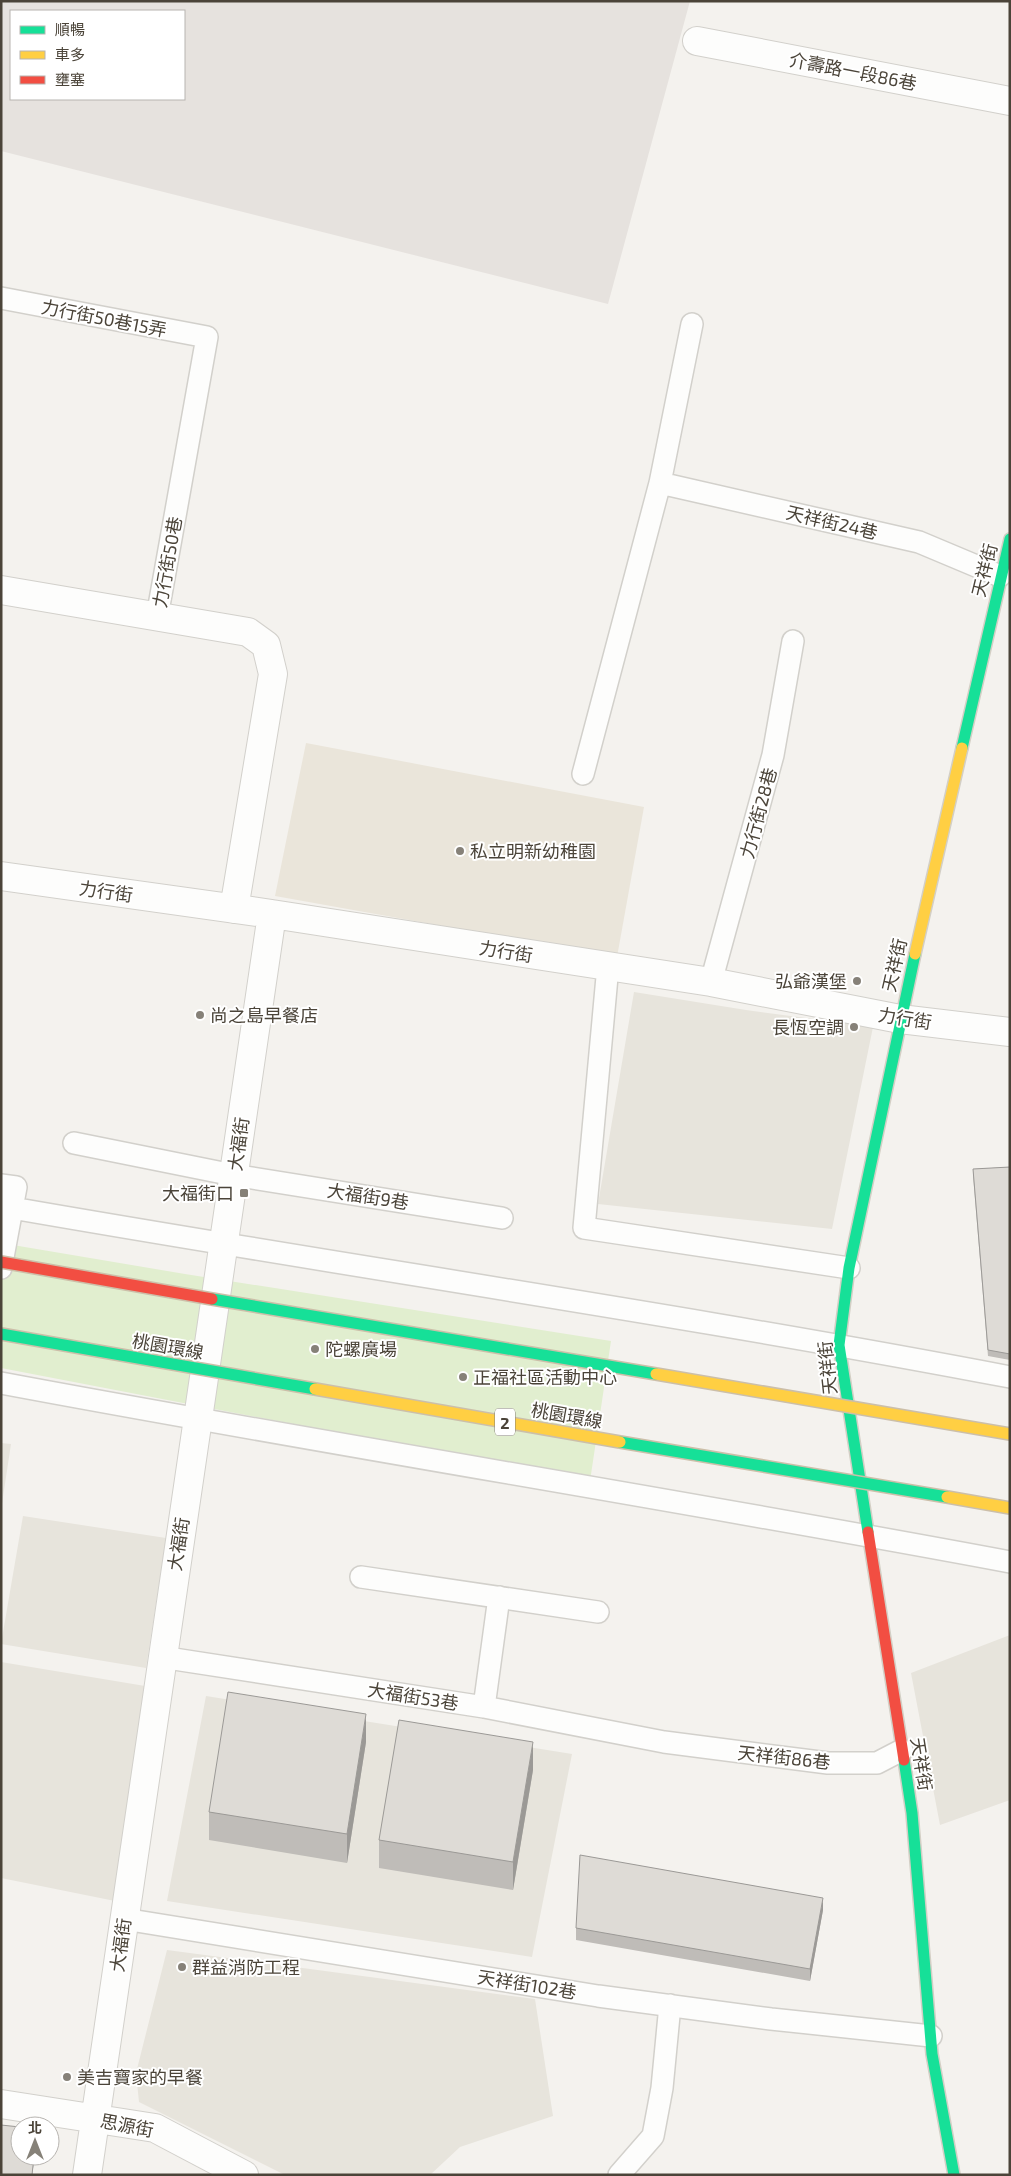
<svg xmlns="http://www.w3.org/2000/svg" width="1011" height="2176" viewBox="0 0 1011 2176" font-family="'Exo 2','Noto Sans TC',sans-serif">
<style>
.residential{fill:#e7e4dc}
.industrial{fill:#e6e2de;fill-rule:evenodd}
.education{fill:#eae5da}
.green{fill:#e1eecf}
.lines{fill:none;stroke-linecap:round;stroke-linejoin:round}
.lane-casing{stroke:#d2d0cb;stroke-width:24}
.street-casing{stroke:#d2d0cb;stroke-width:30}
.fast-casing{stroke:#d3cfc5;stroke-width:14}
.slow-casing{stroke:#d3cfc5;stroke-width:14}
.jam-casing{stroke:#d3cfc5;stroke-width:14}
.lane{stroke:#fdfdfc;stroke-width:21}
.street{stroke:#fdfdfc;stroke-width:28}
.fast{stroke:#16e098;stroke-width:11}
.slow{stroke:#ffcf43;stroke-width:11}
.jam{stroke:#f24e42;stroke-width:11}
.fast-bridge-casing{stroke:#ccbfa9;stroke-width:14;stroke-linecap:butt}
.slow-bridge-casing{stroke:#ccbfa9;stroke-width:14;stroke-linecap:butt}
.jam-bridge-casing{stroke:#ccbfa9;stroke-width:14;stroke-linecap:butt}
.fast-bridge{stroke:#16e098;stroke-width:11}
.slow-bridge{stroke:#ffcf43;stroke-width:11}
.jam-bridge{stroke:#f24e42;stroke-width:11}
.wall{fill:#bfbcb8}
.shaded-wall{fill:#9b9996}
.building{fill:#dedbd6;stroke:#9b9996}
.poi-dot{fill:#868178;stroke:#fff;stroke-width:2}
.labels{text-anchor:middle;dominant-baseline:central;stroke-width:4;stroke-linejoin:round;paint-order:stroke}
.shield{fill:#fff;stroke:#817c74;stroke-width:1}
.shield-label{font-size:16px;font-weight:bold;fill:#4b4439}
.street-label{font-size:18px;fill:#4b4439;stroke:#fff}
.poi-label{font-size:18px;fill:#4b4439;stroke:#fff;text-anchor:start}
</style>
<rect width="100%" height="100%" fill="#f4f2ee"/>
<path class="residential" d="M634 992 746 1010 873 1027 832 1229 598 1204Z
M1 1443 11 1444 1 1510Z
M23 1516 166 1538 146 1668 1 1644Z
M1010 1635V1800L940 1825 911 1673Z
M1 1662 145 1686 115 1901 1 1878Z
M206 1696 572 1754 532 1957 167 1901Z
M167 1950 535 1999 553 2116 460 2147 430 2175H285L139 2102 136 2073Z"/>
<path class="industrial" d="M1 1H690L608 304 1 151ZM11 11H184V99H11Z"/>
<path class="education" d="M306 743 644 807 617 957 275 896Z"/>
<path class="green" d="M1 1243 185 1274 611 1341 590 1481 1 1368Z"/>
<g class="lines">
<defs>
<path id="lane" d="M1 298 207 337 157 617
M660 483 919 542 1000 576
M583 774 660 483 692 324
M608 966 584 1228 849 1268
M711 982 773 755 793 641
M74 1143 233 1175 502 1218
M1 1185 16 1187 1 1268
M1 1206C337 1265 675 1313 1010 1377
M1 1383C337 1446 674 1499 1010 1562
M361 1577 598 1612
M161 1657 484 1707 664 1742 828 1763H877L902 1750
M484 1707 499 1597
M124 1919 598 1996 771 2019 931 2036
M619 2175 653 2136 662 2088 670 2005"/>
<path id="street" d="M697 41 1010 101
M1 590 248 632 266 645 273 674 234 909
M1 876 272 914 711 982 900 1019 1010 1032
M1 2104 155 2128 244 2175
M87 2175 272 914"/>
<path id="fast" d="M962 748 1010 539
M868 1532 839 1345 849 1268 915 954
M904 1760 912 1813 932 2054 954 2175"/>
<path id="slow" d="M915 954 962 748"/>
<path id="jam" d="M868 1532 904 1760"/>
</defs>
<use href="#lane" class="lane-casing"/>
<use href="#street" class="street-casing"/>
<use href="#fast" class="fast-casing"/>
<use href="#slow" class="slow-casing"/>
<use href="#jam" class="jam-casing"/>
<use href="#lane" class="lane"/>
<use href="#street" class="street"/>
<use href="#fast" class="fast"/>
<use href="#slow" class="slow"/>
<use href="#jam" class="jam"/>
<defs>
<path id="fast-bridge" d="M212 1299 656 1374
M1 1334 315 1389
M620 1442 947 1497"/>
<path id="slow-bridge" d="M656 1374 1010 1434
M315 1389 620 1442
M947 1497 1010 1508"/>
<path id="jam-bridge" d="M1 1262 212 1299"/>
</defs>
<use href="#fast-bridge" class="fast-bridge-casing"/>
<use href="#slow-bridge" class="slow-bridge-casing"/>
<use href="#jam-bridge" class="jam-bridge-casing"/>
<use href="#fast-bridge" class="fast-bridge"/>
<use href="#slow-bridge" class="slow-bridge"/>
<use href="#jam-bridge" class="jam-bridge"/>
</g>
<path class="wall" d="M1010 1167V1360L988 1356 973 1175V1169Z
M366 1742 347 1863 209 1840V1812Z
M533 1770 513 1890 379 1868V1840Z
M823 1910 810 1981 576 1940V1928Z"/>
<path class="shaded-wall" d="M366 1714V1742L347 1863V1834Z
M533 1742V1770L513 1890V1862Z
M823 1898V1910L810 1981V1969Z
M34 2156H35L32 2175Z"/>
<path class="building" d="M1010 1167V1354L988 1350 973 1169Z
M228 1692 366 1714 347 1834 209 1812Z
M399 1720 533 1742 513 1862 379 1840Z
M580 1855 823 1898 810 1969 576 1928Z
M1 2125 20 2127V2156H34L32 2175H1Z"/>
<g class="poi-dot">
<circle cx="460" cy="851" r="5"/>
<circle cx="857" cy="981" r="5"/>
<circle cx="200" cy="1015" r="5"/>
<circle cx="854" cy="1027" r="5"/>
<rect x="239" y="1188" width="10" height="10" rx="2.5"/>
<circle cx="315" cy="1349" r="5"/>
<circle cx="463" cy="1377" r="5"/>
<circle cx="182" cy="1967" r="5"/>
<circle cx="67" cy="2077" r="5"/>
</g>
<g class="labels">
<rect class="shield" x="495" y="1408.5" width="20" height="27" rx="4"/>
<g class="shield-label">
<text x="505" y="1422">2</text>
</g>
<g class="street-label">
<text transform="translate(853 71) rotate(11)">介壽路一段86巷</text>
<text transform="translate(104 318) rotate(11)">力行街50巷15弄</text>
<text transform="translate(832 522) rotate(13)">天祥街24巷</text>
<text transform="translate(167 562) rotate(-80)">力行街50巷</text>
<text transform="translate(984 570) rotate(-76)">天祥街</text>
<text transform="translate(758 813) rotate(-75)">力行街28巷</text>
<text transform="translate(106 891) rotate(8)">力行街</text>
<text transform="translate(506 951) rotate(9)">力行街</text>
<text transform="translate(894 965) rotate(-77)">天祥街</text>
<text transform="translate(905 1018) rotate(9)">力行街</text>
<text transform="translate(238 1144) rotate(-82)">大福街</text>
<text transform="translate(368 1196) rotate(9)">大福街9巷</text>
<text transform="translate(168 1346) rotate(10)">桃園環線</text>
<text transform="translate(827 1368) rotate(-96)">天祥街</text>
<text transform="translate(567 1415) rotate(10)">桃園環線</text>
<text transform="translate(178 1544) rotate(-81)">大福街</text>
<text transform="translate(413 1696) rotate(9)">大福街53巷</text>
<text transform="translate(784 1757) rotate(6)">天祥街86巷</text>
<text transform="translate(922 1764) rotate(81)">天祥街</text>
<text transform="translate(120 1945) rotate(-82)">大福街</text>
<text transform="translate(527 1984) rotate(9)">天祥街102巷</text>
<text transform="translate(127 2125) rotate(11)">思源街</text>
</g>
<g class="poi-label">
<text x="470" y="851">私立明新幼稚園</text>
<text x="847" y="981" text-anchor="end">弘爺漢堡</text>
<text x="210" y="1015">尚之島早餐店</text>
<text x="844" y="1027" text-anchor="end">長恆空調</text>
<text x="234" y="1193" text-anchor="end">大福街口</text>
<text x="325" y="1349">陀螺廣場</text>
<text x="473" y="1377">正福社區活動中心</text>
<text x="192" y="1967">群益消防工程</text>
<text x="77" y="2077">美吉寶家的早餐</text>
</g>
</g>
<rect width="1011" height="2176" fill="none" stroke="#4b4439" stroke-width="5"/>
<rect x="10" y="10" width="175" height="90" fill="#ffffff" stroke="#b7b4b0"/>
<rect x="20" y="26" width="25" height="8" fill="#16e098" stroke="#b7b4b0"/>
<text x="55" y="35" font-size="15" fill="#4b4439">順暢</text>
<rect x="20" y="51" width="25" height="8" fill="#ffcf43" stroke="#b7b4b0"/>
<text x="55" y="60" font-size="15" fill="#4b4439">車多</text>
<rect x="20" y="76" width="25" height="8" fill="#f24e42" stroke="#b7b4b0"/>
<text x="55" y="85" font-size="15" fill="#4b4439">壅塞</text>
<g transform="translate(35 2141)"><circle r="24" fill="#ffffff" stroke="#b7b4b0"/>
<path d="M0-4L9 19L0 12L-9 19Z" fill="#868178"/>
<text y="-8" font-size="14" font-weight="bold" text-anchor="middle" fill="#4b4439">北</text>
</g>
</svg>
